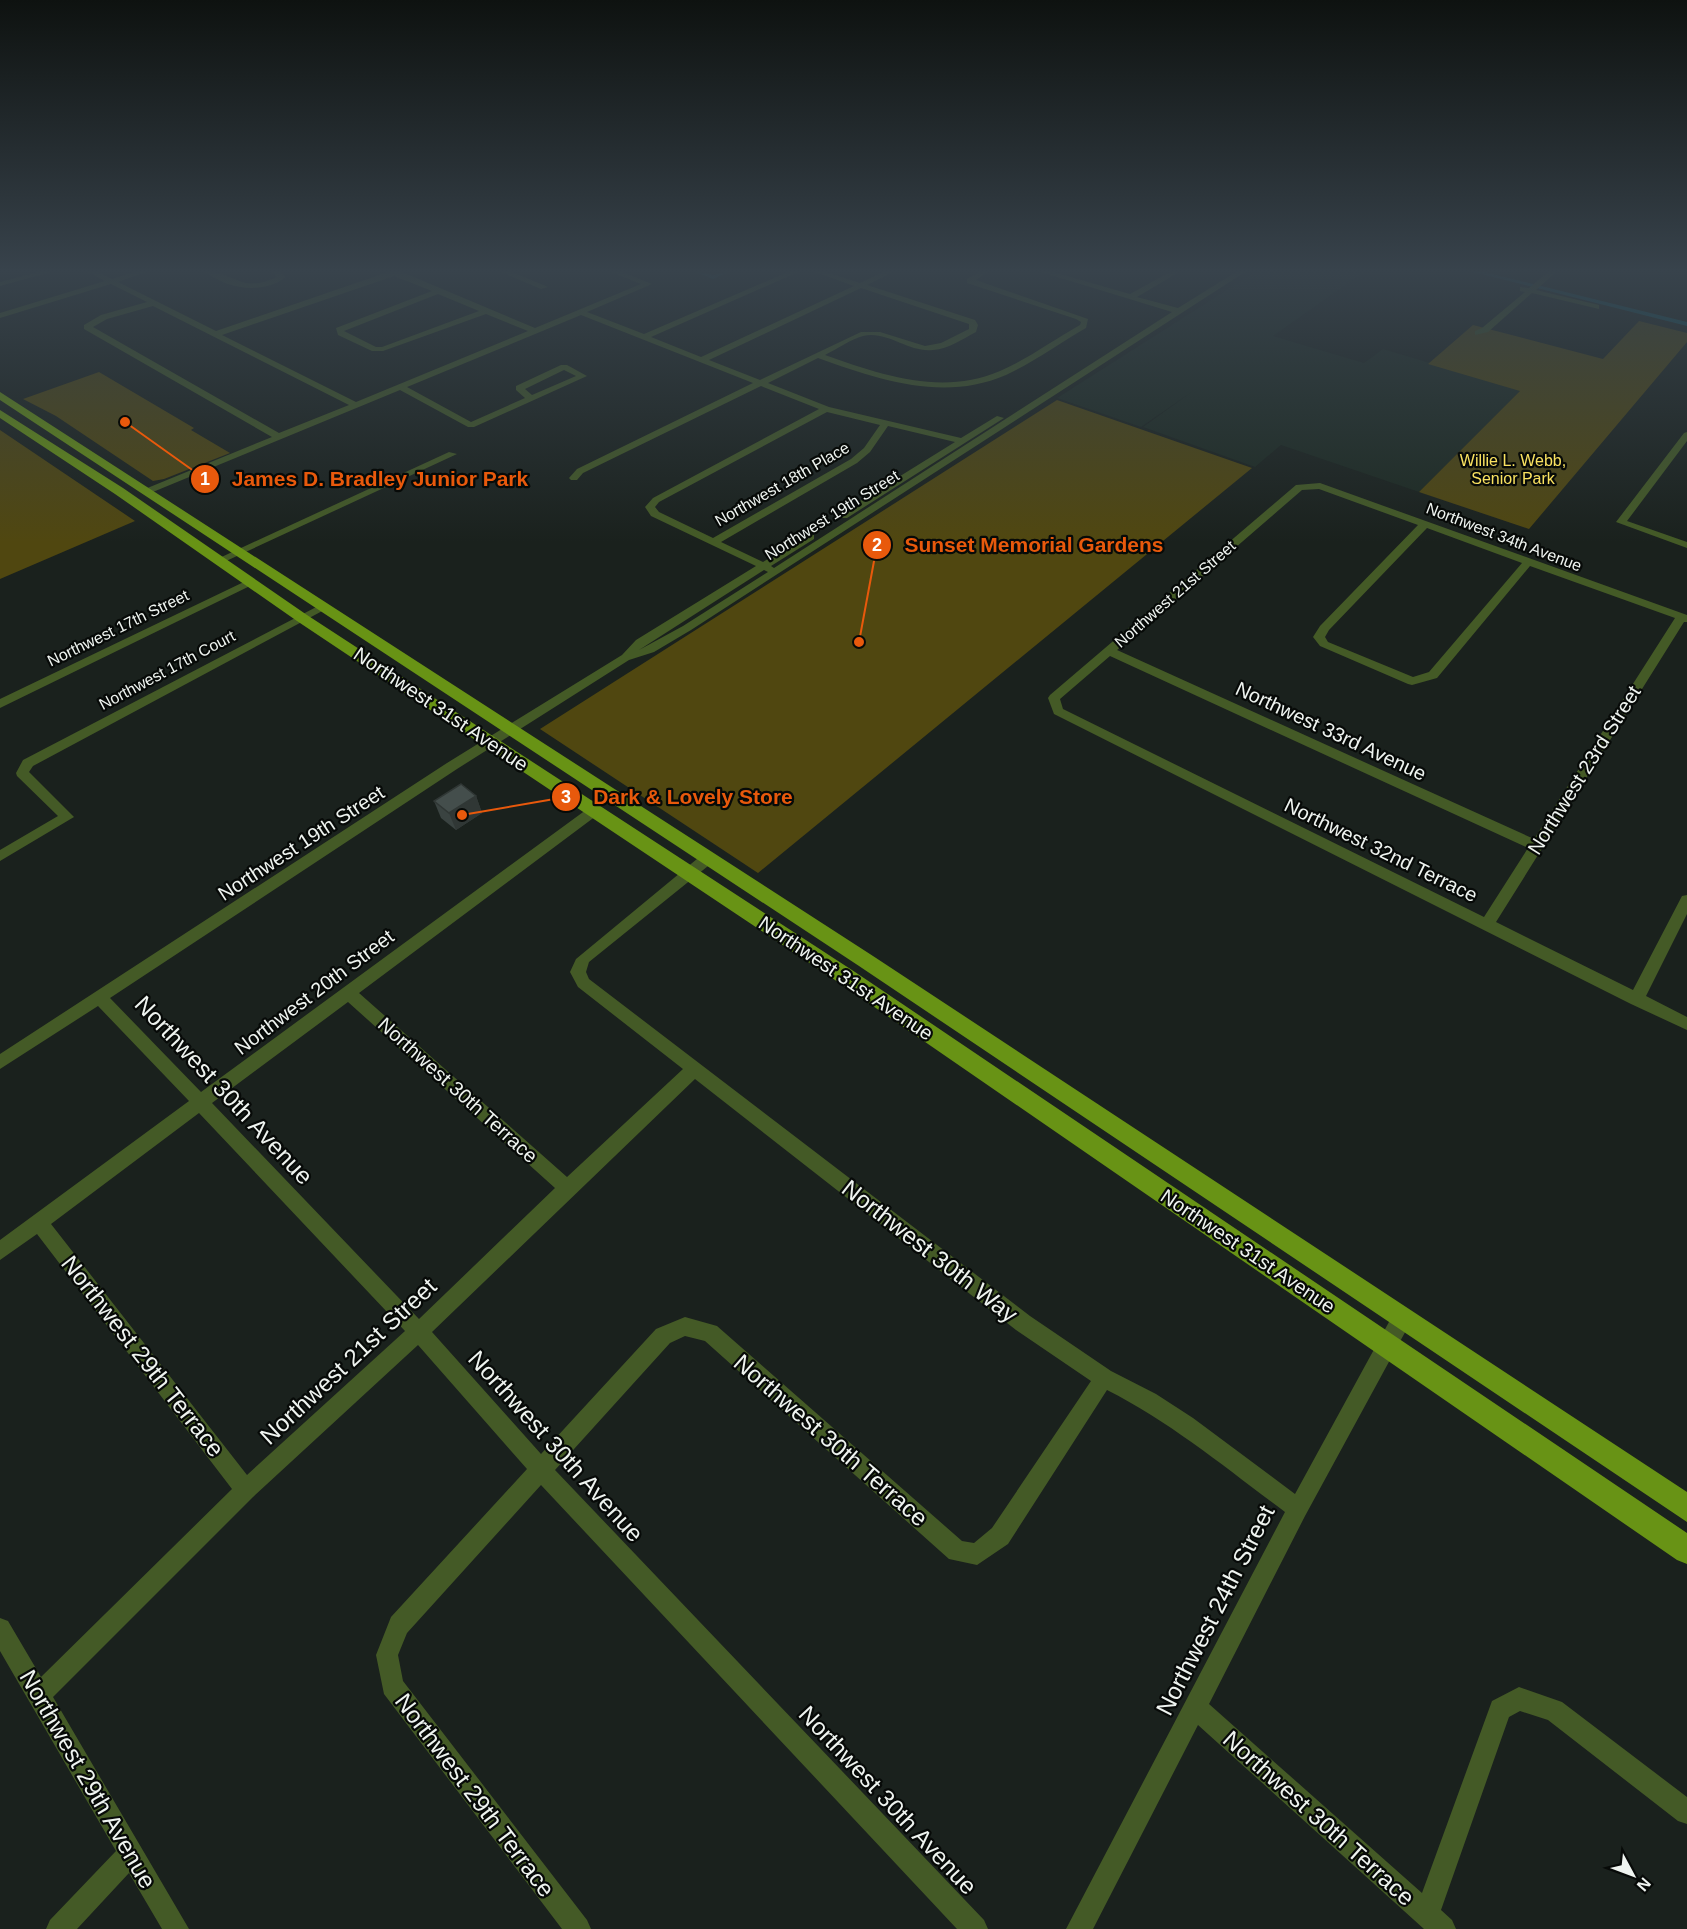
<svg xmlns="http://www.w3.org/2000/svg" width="1687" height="1929" viewBox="0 0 1687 1929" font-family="Arial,sans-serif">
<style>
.built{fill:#1d2a22}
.green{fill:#504710}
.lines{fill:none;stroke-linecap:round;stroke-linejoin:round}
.canal{fill:#0f5a69;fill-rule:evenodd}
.minor{fill:#445a26;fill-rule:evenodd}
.major{fill:#689315;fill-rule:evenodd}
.wall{fill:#3a4341}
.shaded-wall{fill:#303735}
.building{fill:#444e4c;stroke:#303735;stroke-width:1.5}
.labels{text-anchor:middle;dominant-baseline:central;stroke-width:4.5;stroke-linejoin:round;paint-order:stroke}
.far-park-label{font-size:16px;fill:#fae261;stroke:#070a08}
.far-street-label{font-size:16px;fill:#eff4f0;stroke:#070a08}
.street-label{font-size:20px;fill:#eff4f0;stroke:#070a08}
.near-street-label{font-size:24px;fill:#eff4f0;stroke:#070a08}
.leader{fill:none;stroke:#e8590c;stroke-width:2}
.callout-dot{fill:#e8590c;stroke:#070a08;stroke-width:2}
.mark-label{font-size:18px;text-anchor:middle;font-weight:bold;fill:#fff}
.callout-label{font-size:21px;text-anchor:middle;font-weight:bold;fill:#e8590c;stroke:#070a08;stroke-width:4.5;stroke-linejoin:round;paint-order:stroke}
</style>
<rect width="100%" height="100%" fill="#1a211d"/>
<path class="built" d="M1255 272H1364L1273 336 1364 363 1383 349 1521 390 1419 492 1281 445 1255 467 1143 427 1193 391 1141 427 1057 398Z"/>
<path class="green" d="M1639 321 1687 333V342L1529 529 1419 492 1520 391 1428 364 1473 325 1603 359Z
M99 372 194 428 191 430 230 453 164 479 153 481 56 416 23 399Z
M1057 400 1252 468 758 873 540 729Z
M0 430 135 521 0 579Z"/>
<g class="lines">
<path class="canal" d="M696 272 713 275 728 272 713 279Z
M1473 272H1484L1687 322V326Z"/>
<path class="minor" d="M38 272H51L0 286V282Z
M88 272H98L112 279 135 272H147L118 282 216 331 388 272H402L535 328 641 284 611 272H622L652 284 587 312 644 334 788 272H798L651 337 701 357 854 286 815 272H826L860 283 883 272H893L867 285 975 320 978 325 976 332C962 339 949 349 933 350 909 353 887 330 863 336 851 339 837 349 825 355 881 375 942 396 1000 371 1028 359 1053 340 1080 325L1081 322 1076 319 967 283V279L979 272H988L976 280 1088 319 1086 328C1060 343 1034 362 1006 375 944 402 879 380 818 358L768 383 829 407 961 438 997 416 1004 418 847 518H839V514L955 442 888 426 870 452 857 463 721 542 763 562 806 535H814V539L771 566 774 568 1172 312 1041 272H1053L1130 294 1170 272H1179L1137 297 1178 308 1236 272H1245L691 630 654 652 629 660 457 769 110 998 201 1092 590 807H600L602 810 600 813 359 993 567 1177 683 1069 578 987 570 972 576 959 703 854H713L715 858 713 862 589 962 586 972 589 979 1030 1316 1111 1371 1156 1394 1193 1418 1295 1494 1395 1311 1402 1309 1409 1311 1411 1318 1409 1325 1305 1516 1209 1704 1422 1893 1492 1701 1519 1687 1562 1702 1687 1797V1824L1678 1821 1548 1720 1520 1711 1509 1717 1441 1910 1452 1920 1456 1929H1424L1198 1725 1093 1929H1066L1285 1512C1227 1469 1172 1423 1107 1390L1008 1544 977 1565 949 1559 705 1341 685 1336 670 1343 555 1470 984 1920 988 1929H957L541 1485 407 1633 398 1655 403 1681 587 1920 591 1929H562L384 1694 376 1655 391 1617 527 1469 418 1345 253 1497 53 1697 189 1929H162L129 1873 77 1929H46L50 1920 116 1851 0 1651V1618L8 1621 41 1677 232 1489 37 1234 0 1260V1240L189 1101 98 1006 0 1069V1054L447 763 622 655 636 640 756 566 651 516 645 507 653 498 819 409 761 386 583 473 577 480H571L569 478 577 469 753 383 581 315 407 387 471 422 525 398 516 390V386L561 365H567L587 376 474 427H468L400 390 148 494 143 491 145 489 272 437 84 329V325L101 315 147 302 111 284 0 318V313L105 281ZM394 276 432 291 336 328 338 335 372 351H383L486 314 528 331 356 402 222 335ZM861 288 969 324V329L941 343 925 346 880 332H861L760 380 709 360ZM438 294 479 311 382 347H376L344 331ZM153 306 349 405 279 433 93 327 107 319ZM564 370 576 376 532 395 525 389ZM827 412 880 425 864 448 851 459 713 538 659 512 655 507 659 502ZM764 570 768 572 683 626 639 650ZM348 1002 555 1188 419 1319 212 1103ZM695 1079 1016 1330 1091 1381 992 1528 974 1543 962 1541 717 1326 685 1317 656 1329 541 1454 432 1332ZM199 1113 405 1331 247 1475 51 1224Z
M205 272C237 272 240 294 277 277L272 272H280L286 277C262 295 228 289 205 272Z
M501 272H512L548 287 541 289Z
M1548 272H1556L1536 290 1599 305V309L1532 293 1488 332 1475 335V331L1482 328 1525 292 1520 291V287L1529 288Z
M1687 432V441L1627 521 1687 542V548L1616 522 1684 433Z
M449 452 457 454 224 562 215 560Z
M1320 483 1687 615V622H1684L1496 922 1633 990 1682 896 1687 895V914L1646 996 1687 1017V1030L1631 1004 1054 714 1048 698 1050 695 1296 485ZM1319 489 1418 525 1320 626 1313 637 1320 646 1408 684 1412 685 1437 678 1530 566 1675 618 1534 839 1117 650 1302 490ZM1427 528 1522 563 1429 672 1413 677 1328 642 1325 637 1329 630ZM1110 656 1528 848 1484 917 1063 709 1060 699Z
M250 579 254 580V584L0 708V699Z
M322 604 328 607 326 609 33 766 29 772 74 817 0 861V850L58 816 17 776 16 773 23 760Z"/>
<path class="major" d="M0 392 873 956 1687 1492V1522L859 966 0 400Z
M0 410 123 488 307 615 855 972 1687 1533V1564L1677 1560 841 984 297 621 115 494 0 418Z"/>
</g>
<path class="wall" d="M476 796 482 813 456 830 441 818 434 801Z"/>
<path class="shaded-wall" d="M476 796 482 813 456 830 449 813Z"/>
<path class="building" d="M461 784 476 796 449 813 434 801Z"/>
<linearGradient id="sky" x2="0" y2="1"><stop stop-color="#0e1210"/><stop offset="0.5" stop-color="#38434c"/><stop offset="1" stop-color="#38434c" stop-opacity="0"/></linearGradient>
<rect width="1687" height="542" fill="url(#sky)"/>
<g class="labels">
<g class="far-park-label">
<text x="1513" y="460">Willie L. Webb,<tspan x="1513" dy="18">Senior Park</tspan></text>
</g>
<g class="far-street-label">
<text transform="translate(782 484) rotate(-30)">Northwest 18th Place</text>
<text transform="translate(832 515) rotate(-32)">Northwest 19th Street</text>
<text transform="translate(1504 537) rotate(21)">Northwest 34th Avenue</text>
<text transform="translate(1175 594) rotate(-41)">Northwest 21st Street</text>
<text transform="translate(118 628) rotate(-26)">Northwest 17th Street</text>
<text transform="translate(167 670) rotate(-28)">Northwest 17th Court</text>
</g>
<g class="street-label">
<text transform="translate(441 709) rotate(34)">Northwest 31st Avenue</text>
<text transform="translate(1331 731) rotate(25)">Northwest 33rd Avenue</text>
<text transform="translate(1584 770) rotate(-58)">Northwest 23rd Street</text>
<text transform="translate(301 843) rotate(-33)">Northwest 19th Street</text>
<text transform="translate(1381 850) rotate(26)">Northwest 32nd Terrace</text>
<text transform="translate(846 978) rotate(34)">Northwest 31st Avenue</text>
<text transform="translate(314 992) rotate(-37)">Northwest 20th Street</text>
<text transform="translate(458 1090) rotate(42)">Northwest 30th Terrace</text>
<text transform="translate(1248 1251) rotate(34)">Northwest 31st Avenue</text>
</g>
<g class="near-street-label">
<text transform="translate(224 1090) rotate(47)">Northwest 30th Avenue</text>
<text transform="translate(930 1251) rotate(38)">Northwest 30th Way</text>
<text transform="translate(143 1356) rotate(52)">Northwest 29th Terrace</text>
<text transform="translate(348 1361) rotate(-43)">Northwest 21st Street</text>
<text transform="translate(831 1440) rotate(41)">Northwest 30th Terrace</text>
<text transform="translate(556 1446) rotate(48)">Northwest 30th Avenue</text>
<text transform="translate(1215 1610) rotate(-63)">Northwest 24th Street</text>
<text transform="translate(88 1779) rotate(60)">Northwest 29th Avenue</text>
<text transform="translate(475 1795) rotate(53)">Northwest 29th Terrace</text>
<text transform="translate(888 1800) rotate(47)">Northwest 30th Avenue</text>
<text transform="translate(1319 1818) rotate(42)">Northwest 30th Terrace</text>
</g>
</g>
<path class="leader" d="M125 422L205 479M859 642L877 545M462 815L566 797"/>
<g class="callout-dot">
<circle cx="125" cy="422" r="6"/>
<circle cx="859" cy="642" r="6"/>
<circle cx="462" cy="815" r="6"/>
<circle cx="205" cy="479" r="15"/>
<circle cx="877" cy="545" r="15"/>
<circle cx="566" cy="797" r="15"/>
</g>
<g class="mark-label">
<text x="205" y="485">1</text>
<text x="877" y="551">2</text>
<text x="566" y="803">3</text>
</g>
<g class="callout-label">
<text x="380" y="486">James D. Bradley Junior Park</text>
<text x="1034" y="552">Sunset Memorial Gardens</text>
<text x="693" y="804">Dark &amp; Lovely Store</text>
</g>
<g transform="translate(1633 1875) rotate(131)" stroke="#070a08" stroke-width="4.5" paint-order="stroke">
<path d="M0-4.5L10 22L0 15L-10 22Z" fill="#eff4f0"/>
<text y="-9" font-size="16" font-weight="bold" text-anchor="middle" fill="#eff4f0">N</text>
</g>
</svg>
